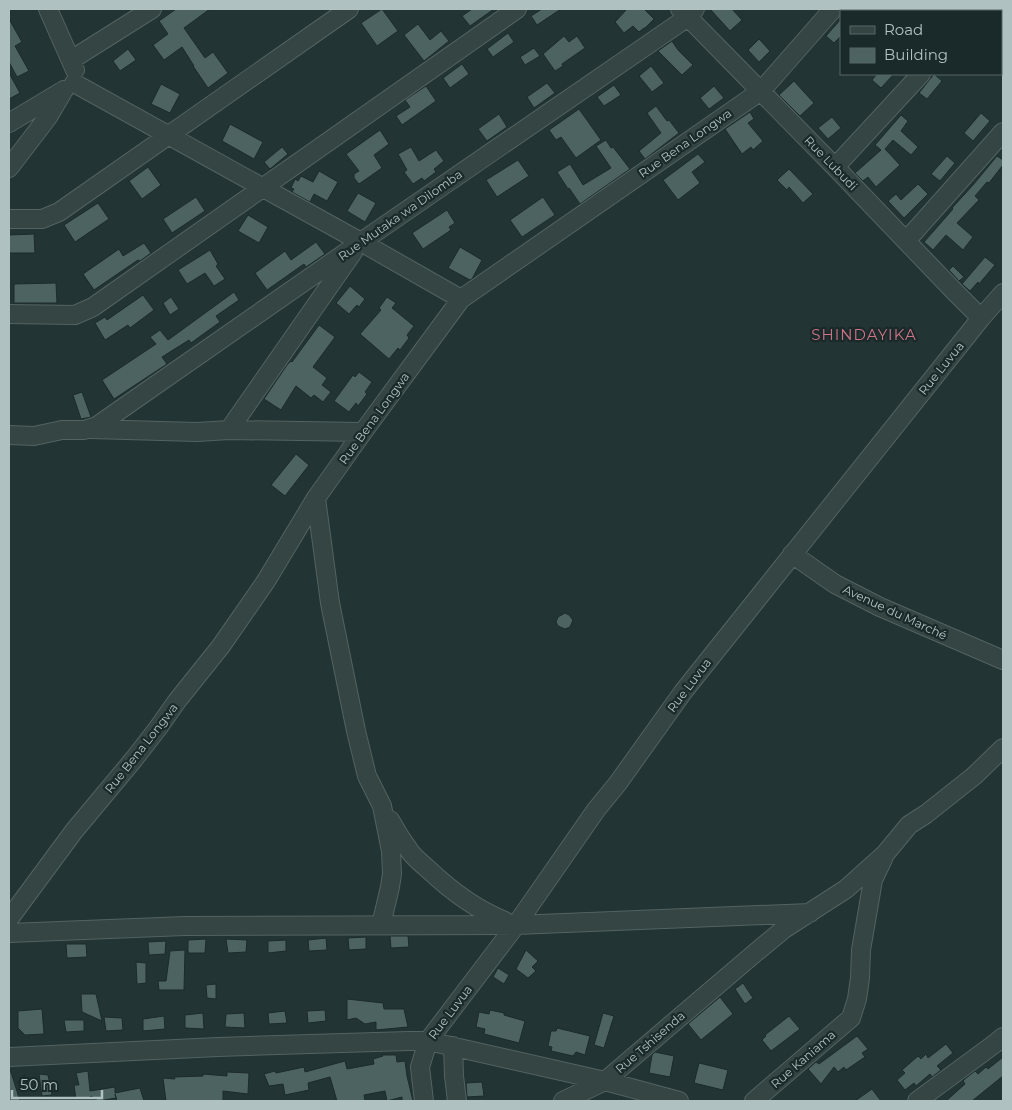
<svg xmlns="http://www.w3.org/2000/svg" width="1012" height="1110" viewBox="0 0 1012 1110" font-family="Montserrat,sans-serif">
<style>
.building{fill:#4d6361;stroke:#1c2b2b}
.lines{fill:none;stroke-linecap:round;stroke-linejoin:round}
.minor-casing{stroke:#526362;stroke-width:20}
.minor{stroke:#354544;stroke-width:18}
.labels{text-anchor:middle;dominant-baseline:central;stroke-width:4.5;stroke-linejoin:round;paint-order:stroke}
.street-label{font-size:12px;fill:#afc2c1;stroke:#1a2929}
.quarter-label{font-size:15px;letter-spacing:1px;fill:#cd7486;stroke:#1a2929}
</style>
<rect width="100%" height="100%" fill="#223433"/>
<path class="building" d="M176 9H210L184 28 205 58 213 52 228 73 208 88 193 66H194L182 47 164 60 153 45 168 34 159 21Z
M382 9 398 31 377 46 361 23Z
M472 9H494L470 26 462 16Z
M542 9H561L537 25 531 16Z
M627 9H644L654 19 645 28H644L639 32 633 26 624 33 615 22Z
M710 9H732L742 20 730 31Z
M9 19 22 42 15 46 29 71 17 77 9 62Z
M841 19V36L834 43 826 36Z
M418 24 430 40 441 31 449 41 424 61 404 35Z
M508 33 514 42 493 57 487 49Z
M564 36 569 42 577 36 585 48 562 64 563 66 555 71 543 54Z
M759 39 770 51 759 62 748 50Z
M672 41 678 50 693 65 682 75 658 51Z
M534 48 540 56 525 65 520 57Z
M128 49 136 60 120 71 113 61Z
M462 64 469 74 450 88 443 78Z
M651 66 664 83 652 92 639 76Z
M9 73 20 93 9 99Z
M877 74H894L881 88 872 80Z
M934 74 942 81 927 99 919 93Z
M794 81 814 103 800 116 779 95Z
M547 83 555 93 534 108 527 97Z
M161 84 180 94 170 113 151 104Z
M614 85 621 95 604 106 597 97Z
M426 86 436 101 402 125 396 116 410 107 405 100Z
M714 86 724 98 709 109 700 98Z
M656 106 667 121 669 120 679 133 645 159 639 151 661 133 647 113Z
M579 109 601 140 576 158 561 137 556 140 549 130Z
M750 112 754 119 748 123 763 141 753 150 751 147 742 154 725 129Z
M981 113 990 121 973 141 964 133Z
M499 114 507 127 487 141 478 129Z
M901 115 908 121 901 131 918 147 911 155 893 140 885 149 900 165 876 187 868 177 863 181 855 173 881 150 875 145Z
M832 117 841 128 828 139 818 128Z
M230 124 263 142 254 159 222 141Z
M380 130 389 144 374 155 382 168 359 184 354 178V174L359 171 346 154Z
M606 140 611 148 613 147 630 169 580 204 569 188 568 189 557 172 570 164 583 185 611 168 596 146Z
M282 147 288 154 270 169 264 162Z
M411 147 419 161 436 150 444 161 434 169 436 172 424 181 422 178 413 184 404 172 407 170 398 154Z
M698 154 705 162 692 172 700 183 678 200 663 180Z
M947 156 955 163 940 181 931 174Z
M997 156 1003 160V165L989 183 987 182 975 196 979 200 957 223 973 237 963 250 946 235 933 250 924 242 953 209 952 208 973 185Z
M518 160 529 176 497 197 486 180Z
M148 167 161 185 142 199 129 181Z
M789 169 813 194 803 203 789 187 787 190 777 180Z
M319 171 338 182 327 201 314 194 310 202 292 192 294 189 291 188 295 179 298 181 301 176 313 182Z
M918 184 928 194 904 218 888 201 896 194 901 200Z
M358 193 376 203 365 222 347 211Z
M196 197 205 211 172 233 163 219Z
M543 197 555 215 522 237 510 220Z
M98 203 109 219 75 242 64 225Z
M447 210 455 223 449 227 451 230 423 249 412 233Z
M248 215 268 227 259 243 238 231Z
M34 234 35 253H9V235Z
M316 242 325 254 306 267 304 264 267 290 255 273 285 251 291 260Z
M144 243 151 253 140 261 138 260 94 290 83 274 119 249 123 256Z
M460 247 482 260 472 279 470 280 448 268Z
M210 250 218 264 216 266 225 279 214 286 205 273 187 284 178 270Z
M985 257 995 265 979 284 978 282 970 291 962 284Z
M953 266 964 277 959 281 949 270Z
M56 283 57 303H14V284Z
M350 286 365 299 359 307 357 305 349 314 336 303Z
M234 292 239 300 216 316 220 322 191 343 189 340 162 357 167 364 114 399 102 380 156 344 150 337 160 330 168 340Z
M143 295 154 310 130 328 128 325 105 340 95 323 105 317 107 320Z
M171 297 179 309 170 315 163 303Z
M387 297 396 303 392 308 414 326 407 335 409 338 400 350 398 348 389 359 360 334 381 310 379 308Z
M319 325 335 337 313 367 327 378 322 385 331 392 323 402 314 395 311 398 296 386 281 410 264 399 287 365 291 361 292 362Z
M359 372 372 382 365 392 367 394 358 406 356 403 349 412 334 401 353 375 355 377Z
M82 392 91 417 81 419 73 395Z
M296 454 309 465 285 496 271 485Z
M565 613 569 615 573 620 570 627 565 629 558 626 556 622 558 617Z
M390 936H408L409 947 391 948Z
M366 937V949L349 950 348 938Z
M326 938 327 950 309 951 308 940Z
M206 939 205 953H188V940Z
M226 939 247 940 246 952 228 953Z
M286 940V951L268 953V941Z
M166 941 165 954 149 955 148 942Z
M66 944H86L87 957 67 958Z
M185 950 184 990H159L158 981H166L170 951Z
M526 950 538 961 532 967 536 971 528 978 516 969Z
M136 962 146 963V983L137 984Z
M498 968 509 975 504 984 493 977Z
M743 983 753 998 745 1004 735 989Z
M216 984V999L207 998 206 985Z
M81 994H96L102 1021 82 1012Z
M720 997 733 1014 701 1040 688 1024Z
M347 999 383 1003 384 1009H404L408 1027 376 1030V1022L365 1024 356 1018 347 1020Z
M42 1009 44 1034 25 1035 18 1028V1011Z
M325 1010 326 1021 308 1023 307 1011Z
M490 1010 504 1013V1015L525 1021 519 1043 484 1034 485 1029 476 1027 479 1012 489 1014Z
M285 1011 287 1023 269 1024 268 1013Z
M203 1013 204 1029 185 1028V1015Z
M244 1013 245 1028 225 1027 226 1014Z
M603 1013 614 1016 604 1048 594 1045Z
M164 1016 165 1029 143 1031V1019Z
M789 1016 800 1029 771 1051 762 1040 766 1036 765 1035Z
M104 1017 122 1018 123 1030 106 1031Z
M64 1020H84V1031L66 1032Z
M557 1028 590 1036 585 1055 576 1052 573 1056 551 1051 552 1047 548 1046 551 1031H556Z
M857 1036 868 1049 862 1053 865 1057 846 1070 844 1067 838 1072 834 1067 821 1084 808 1069 816 1062 819 1064Z
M946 1044 953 1053 937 1066 941 1070 932 1077 930 1074 916 1086 914 1083 905 1090 897 1080 905 1073 902 1070 918 1056 921 1059 926 1054 928 1058Z
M655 1052 674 1056 670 1077 649 1073 652 1055Z
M382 1055H396L397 1062 405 1061 407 1076 413 1101H402V1097L387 1101 385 1091 364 1095 365 1101H337L330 1077 308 1083 309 1090 285 1095 283 1084 269 1086 264 1074 275 1071 276 1073 304 1067 305 1072 345 1061 347 1069 374 1064 373 1059 383 1056Z
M1003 1057V1076L972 1101H946L965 1084 963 1081 966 1078 975 1071 978 1074 986 1067 988 1069Z
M699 1063 728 1070 723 1090 694 1083Z
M88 1071 90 1091 115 1087V1093L140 1088 144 1101H117L115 1094 116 1098 98 1101 91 1096V1097L76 1100 74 1085H79L76 1073Z
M9 1072H11L20 1101H9Z
M227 1072 249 1073 248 1094 223 1091V1101H166L163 1078 175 1079 174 1077 203 1076V1074L227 1076Z
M39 1074 48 1075 52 1095 42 1096Z
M482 1082 484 1096 467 1097 466 1083Z
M872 1089 881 1101H855Z"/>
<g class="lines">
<defs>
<path id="minor" d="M48 9 75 70
M680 9 835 167 954 291 981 318
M971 11 973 9
M71 60 152 9
M74 83 361 242 461 299
M9 123 64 90
M835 167 921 74
M9 168 48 117 64 90
M9 219H42L59 212 349 9
M906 241 1003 132
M9 314 75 315 93 307 517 9
M91 429 197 432 229 430 363 432
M229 430 353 252
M9 435 34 436 62 430H84L97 426 104 421 361 242 688 17 695 9
M316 498 330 603 356 731 367 776 382 806 391 851 392 874 390 887 381 925
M792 554 835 584 880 607 1003 660
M390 820C396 831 403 842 411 853 416 859 422 864 428 869 451 891 475 909 505 921
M9 919 74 831 134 759 158 728 177 701 221 646 266 581 316 498 363 432 461 299 761 91 833 9
M9 933 185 926 516 925 810 913
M453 1046 454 1076 457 1101
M9 1057 218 1047 408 1041H428L605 1081 679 1101
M424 1101 420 1067 428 1041 516 925 596 810 618 783 683 692 981 318 1003 293
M563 1101 605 1081 755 953 784 929 846 889 885 854 909 825 926 814 974 776 1003 748
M754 1101 851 1018 857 999 860 978 861 950 873 880 883 859
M917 1101 997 1042 1003 1037"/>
</defs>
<use href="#minor" class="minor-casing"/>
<use href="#minor" class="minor"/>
</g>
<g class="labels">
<g class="street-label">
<text transform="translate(685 143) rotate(-35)">Rue Bena Longwa</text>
<text transform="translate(831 163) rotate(46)">Rue Lubudi</text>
<text transform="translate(400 215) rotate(-35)">Rue Mutaka wa Dilomba</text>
<text transform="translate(941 368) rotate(-51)">Rue Luvua</text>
<text transform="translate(374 418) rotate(-54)">Rue Bena Longwa</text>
<text transform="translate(895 612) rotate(25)">Avenue du Marché</text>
<text transform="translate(689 685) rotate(-53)">Rue Luvua</text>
<text transform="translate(141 748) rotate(-52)">Rue Bena Longwa</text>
<text transform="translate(450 1012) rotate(-53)">Rue Luvua</text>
<text transform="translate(650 1042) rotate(-41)">Rue Tshisenda</text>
<text transform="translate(803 1059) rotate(-41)">Rue Kaniama</text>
</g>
<g class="quarter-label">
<text x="864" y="334">SHINDAYIKA</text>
</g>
</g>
<rect width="1012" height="1110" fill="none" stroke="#afc2c1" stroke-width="20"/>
<rect x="840" y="10" width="162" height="65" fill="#1a2929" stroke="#566666"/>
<rect x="850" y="26" width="25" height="8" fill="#354544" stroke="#566666"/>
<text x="884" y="35" font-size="15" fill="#afc2c1">Road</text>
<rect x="850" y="48" width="25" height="15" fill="#4d6361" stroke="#566666"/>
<text x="884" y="60" font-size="15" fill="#afc2c1">Building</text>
<path d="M12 1090v8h90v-8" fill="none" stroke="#afc2c1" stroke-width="2.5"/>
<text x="20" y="1090" font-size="15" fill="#afc2c1" stroke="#1a2929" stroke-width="4" paint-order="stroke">50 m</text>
</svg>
